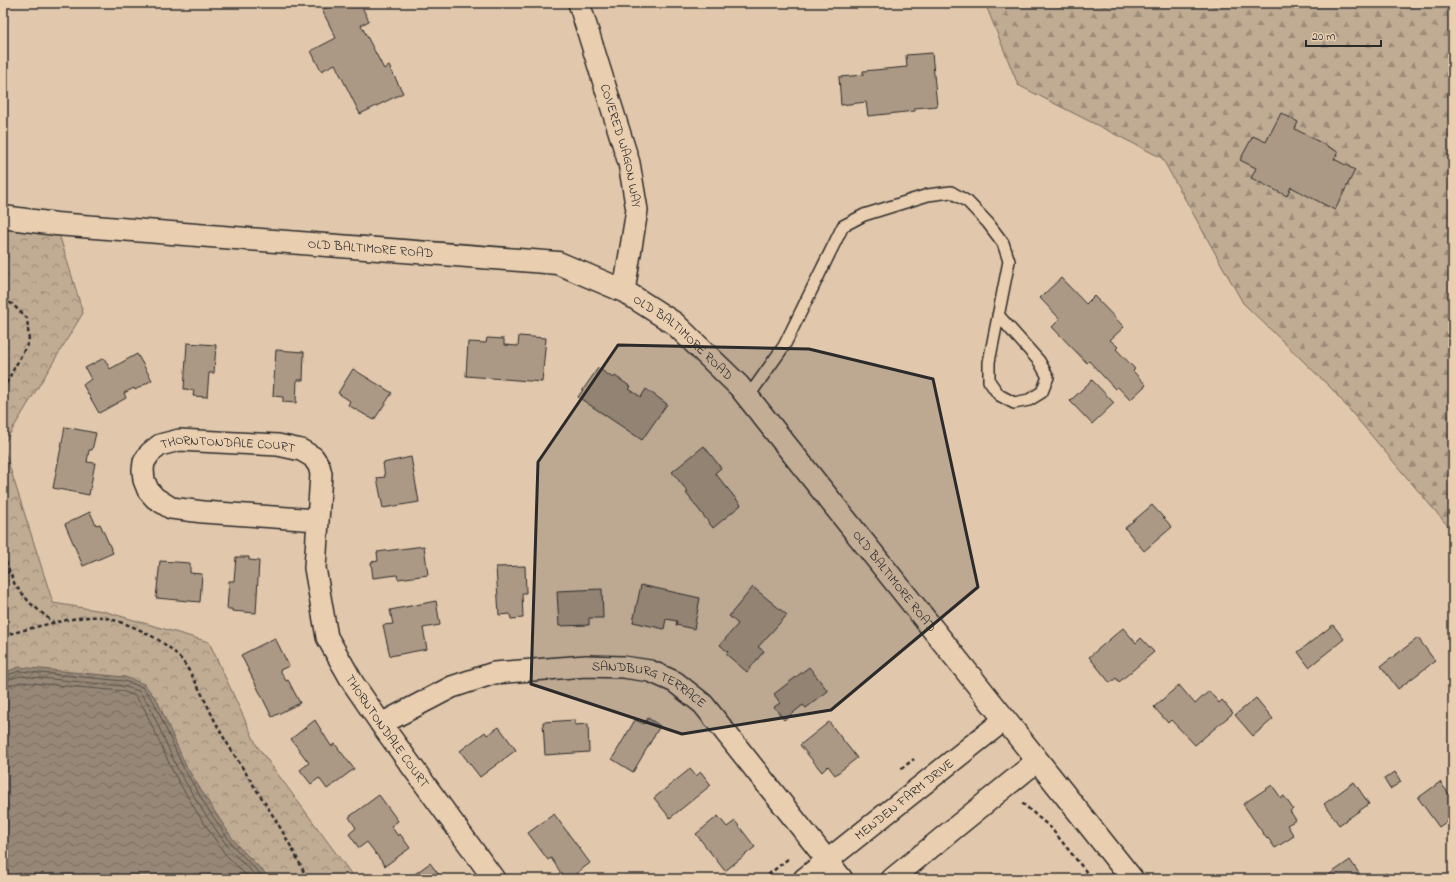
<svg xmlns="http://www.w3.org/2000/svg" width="1456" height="882" viewBox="0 0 1456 882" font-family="'Indie Flower',sans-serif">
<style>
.forest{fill:url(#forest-firs);stroke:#766b5f}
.park{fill:url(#park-crowns);stroke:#766b5f}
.water{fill:url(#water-waves);stroke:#6c6258}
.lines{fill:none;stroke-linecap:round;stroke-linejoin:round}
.shore{stroke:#565049;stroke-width:1}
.building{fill:#ac9985;stroke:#2b2b2b}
.service-casing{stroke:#2b2b2b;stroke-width:14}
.minor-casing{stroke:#2b2b2b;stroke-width:24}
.tertiary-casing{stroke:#2b2b2b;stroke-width:25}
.path{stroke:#2b2b2b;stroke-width:2.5;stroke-dasharray:4 3;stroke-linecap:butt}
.service{stroke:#e9ceb0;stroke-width:11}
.minor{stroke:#e9ceb0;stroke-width:21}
.tertiary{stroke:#e9ceb0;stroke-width:22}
.marked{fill:#2b2b2b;fill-opacity:0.2;stroke:#2b2b2b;stroke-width:3;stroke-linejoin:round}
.labels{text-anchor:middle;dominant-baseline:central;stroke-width:4;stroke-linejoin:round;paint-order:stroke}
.street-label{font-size:13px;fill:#2b2b2b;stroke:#e9ceb0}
</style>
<defs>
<pattern id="forest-firs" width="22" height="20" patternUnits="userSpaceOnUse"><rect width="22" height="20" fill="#c0ab93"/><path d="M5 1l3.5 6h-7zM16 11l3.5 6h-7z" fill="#9c8b78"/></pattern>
<pattern id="park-crowns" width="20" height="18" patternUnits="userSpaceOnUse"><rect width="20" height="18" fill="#c0ab93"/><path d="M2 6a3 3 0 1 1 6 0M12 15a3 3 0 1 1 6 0" fill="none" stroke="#9c8b78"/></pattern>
<pattern id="water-waves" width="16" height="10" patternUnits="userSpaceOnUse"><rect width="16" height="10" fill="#978776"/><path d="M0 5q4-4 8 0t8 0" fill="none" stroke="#7b6f61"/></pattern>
</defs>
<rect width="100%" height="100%" fill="#e1c7ab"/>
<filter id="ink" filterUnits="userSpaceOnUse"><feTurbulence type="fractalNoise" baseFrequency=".025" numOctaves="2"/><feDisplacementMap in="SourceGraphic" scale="8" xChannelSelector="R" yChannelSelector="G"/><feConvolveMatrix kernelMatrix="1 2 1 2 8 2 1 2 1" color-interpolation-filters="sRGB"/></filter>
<g filter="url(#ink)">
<path class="forest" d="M985 3H1453V532L1331 388 1243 303 1162 158 1018 85Z"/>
<path class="park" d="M3 217 56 224 83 313 3 445Z
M3 446 53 603 103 611 209 642 257 746 355 879H3Z"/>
<path class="water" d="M19 667 125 677 144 684 157 700 186 766 211 806 237 845 267 875 269 879H3V673Z"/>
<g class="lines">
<path class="shore" d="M3 676 20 671 124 681 142 687 154 702 183 767 207 808 234 847 265 879
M3 681 20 676 123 686 139 691 149 705 178 770 203 811 230 850 259 879
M3 687 21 682 122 691 135 696 144 708 173 772 198 814 225 854 250 879"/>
</g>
<path class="building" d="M336 3H360L369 21 361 25 384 69 389 66 403 93 360 114 335 64 321 71 311 51 336 38 322 10Z
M932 53 937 106 915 108V111L868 116 866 102 841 105 839 77 863 75V71L907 67 906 55Z
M1281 113 1298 122 1295 129 1338 152 1334 159 1355 170 1335 210 1291 187 1287 196 1251 178 1256 168 1240 160 1253 136 1266 142Z
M1061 278 1086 304 1094 296 1124 327 1110 340 1118 347 1116 349 1135 369 1133 371 1146 385 1130 400 1118 387 1115 389 1089 361 1087 363 1052 327 1060 319 1040 298Z
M519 336 546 338 542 382 466 376 468 342 486 343 487 338 504 339V345L518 346Z
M187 343 216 345 214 373H209L207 397 193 396 194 390 184 389Z
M276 350 304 352 303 380H297L296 403 283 402V397L273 396Z
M137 354 152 380 135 390 134 388 124 393 126 398 99 413 83 385 91 379 85 368 104 358 110 369Z
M598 368 613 378 615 376 631 387 629 389 641 397 646 389 667 404 642 440 578 397Z
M353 369 392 393 374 420 348 405 350 401 338 393Z
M1092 380 1114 403 1092 424 1070 401Z
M65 427 96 433 92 450H89L87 462 95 463 89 495 53 488Z
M704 446 721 468 715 473 741 505 713 528 686 493 688 492 672 472Z
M411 457 419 502 383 508 377 478 385 477 383 463Z
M1152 505 1172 527 1144 551 1125 528Z
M90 512 96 525 100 524 113 553 83 566 65 524Z
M424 546 428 575 398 579 397 575 373 578 371 562 378 561 377 552Z
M236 557H249V560L259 561 256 613 232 611V609H227L229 581H234Z
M160 561 190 563V573L202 574 200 602 156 598Z
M525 566 526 593H522L523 618 511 619 510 614 499 615 496 567Z
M641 585 700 598 694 629 676 625 677 621 666 619 664 629 633 622Z
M753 587 787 615 758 647 764 651 747 672 726 654 728 652 720 645 738 624 729 616Z
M602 589 603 618H589V625L559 626 557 591Z
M436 601 440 625 423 628 427 649 390 656 383 625 393 624 390 610Z
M1333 625 1344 639 1309 667 1298 652Z
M1123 628 1136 643 1141 638 1154 652 1119 682 1116 678 1110 683 1089 657Z
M275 638 289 666 280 670 286 681 288 680 300 703 272 717 241 655Z
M1418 638 1435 661 1398 689 1381 666Z
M809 667 828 691 806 708 803 705 784 720 774 707 780 703 774 694Z
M1179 685 1195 704 1209 691 1219 703 1222 700 1233 713 1195 745 1171 720 1168 723 1154 707Z
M1256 698 1273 719 1253 736 1235 715Z
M648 718 660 726 633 772 612 759 635 720 644 724Z
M315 720 331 746 335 744 354 769 327 789 319 778 311 784 300 770 309 763 291 739Z
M575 720V725L588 724 589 752 545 755 543 722Z
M829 722 857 758 835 775 828 766 822 772 800 745Z
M499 727 516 750 480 777 460 751 485 732 487 735Z
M690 769 696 776 701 772 711 785 670 818 654 798Z
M1395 772 1401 782 1390 789 1384 779Z
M1354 782 1369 804 1339 825 1324 804Z
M1440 782 1453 799V817L1439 827 1418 798Z
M1272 785 1281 798 1284 796 1293 809 1290 811 1296 820 1287 825 1294 836 1275 848 1268 838 1267 839 1243 804Z
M379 795 398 821 391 826 398 836 400 834 410 848 385 866 367 842 359 848 349 834 356 828 349 817Z
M554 814 590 863 569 879H565L551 858 548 860 528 833Z
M718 816 727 827 735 821 755 847 725 871 696 834Z
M1350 860 1363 879H1323Z
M430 863 442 879H408Z
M1386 873 1390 879H1379Z
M993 874 1003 879H991Z"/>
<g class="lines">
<defs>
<path id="service" d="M748 397 784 346 843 226 864 215 928 195 951 192 968 202 988 223 1003 243 1009 261 989 362V381L999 395 1014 403 1029 400 1042 392 1048 377 1039 361 998 315"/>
<g id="minor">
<path id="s1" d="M579 3 629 163 637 210 624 291"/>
<path id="s2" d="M317 520 203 512 171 508 155 498 148 490 144 480 143 470 144 462 150 453 160 445 179 440 278 445 301 450 313 457 319 466 321 474 315 568 327 637 353 683 381 724 494 879"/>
<path id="s3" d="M381 724 452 687 494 673 586 666 623 667 650 671 675 682 703 704 842 879"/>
<path id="s4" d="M804 879 1004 720"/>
<path d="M892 879 1037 761"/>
</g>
<g id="tertiary">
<path id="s5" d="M3 217 56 224 558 263 624 291 674 323 739 386 1132 879"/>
</g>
</defs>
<use href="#service" class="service-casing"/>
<use href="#minor" class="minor-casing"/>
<use href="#tertiary" class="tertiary-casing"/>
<path class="path" d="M3 299 12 304 27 318 29 341 3 389
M3 555 15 585 30 603 54 623
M3 579 9 571
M3 636C23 630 81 614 101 617 128 622 168 640 184 663 200 686 210 714 224 738 252 785 285 829 307 879
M901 769 914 759
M1022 803 1051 828 1092 879
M763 879 789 858"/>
<use href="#service" class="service"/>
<use href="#minor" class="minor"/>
<use href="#tertiary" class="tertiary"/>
</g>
</g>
<path class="marked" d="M618 345 809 349 933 379 978 587 831 710 682 734 531 684 538 462Z"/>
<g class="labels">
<g class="street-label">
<text stroke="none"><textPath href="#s1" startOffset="149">COVERED WAGON WAY</textPath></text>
<text stroke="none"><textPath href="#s5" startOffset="369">OLD BALTIMORE ROAD</textPath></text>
<text stroke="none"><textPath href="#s5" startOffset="704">OLD BALTIMORE ROAD</textPath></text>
<text stroke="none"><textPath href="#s2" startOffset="297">THORNTONDALE COURT</textPath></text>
<text stroke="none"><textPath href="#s5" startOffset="1028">OLD BALTIMORE ROAD</textPath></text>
<text stroke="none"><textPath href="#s3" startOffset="284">SANDBURG TERRACE</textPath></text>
<text stroke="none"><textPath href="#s2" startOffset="680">THORNTONDALE COURT</textPath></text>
<text stroke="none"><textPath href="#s4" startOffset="128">MENDEN FARM DRIVE</textPath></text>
</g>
</g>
<rect width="1456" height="882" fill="none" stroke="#e9ceb0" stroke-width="16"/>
<rect x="8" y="8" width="1440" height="866" fill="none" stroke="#2b2b2b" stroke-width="1.5" filter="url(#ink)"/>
<path d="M1306 40v6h75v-6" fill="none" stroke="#2b2b2b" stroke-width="2"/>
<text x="1312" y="40" font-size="12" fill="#2b2b2b" stroke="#e9ceb0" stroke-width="3" paint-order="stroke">20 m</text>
</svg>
